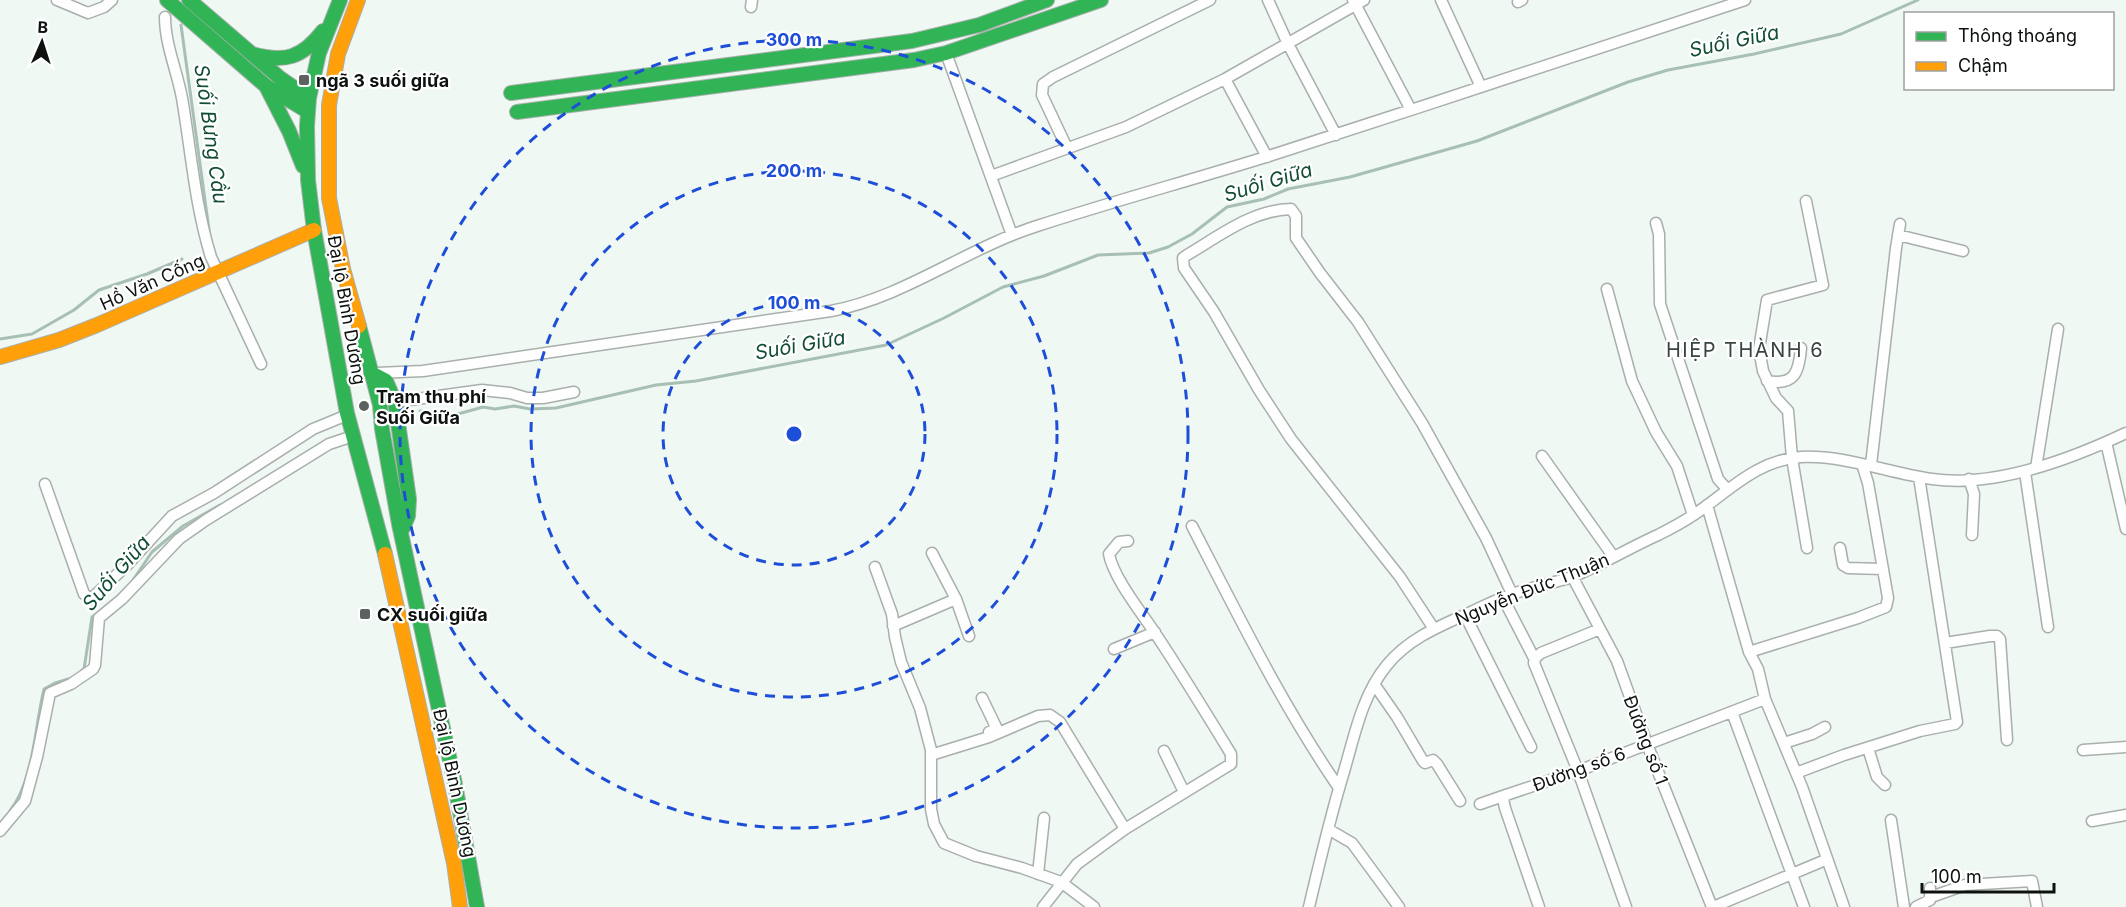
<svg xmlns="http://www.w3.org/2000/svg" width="2126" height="907" viewBox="0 0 2126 907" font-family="Inter,sans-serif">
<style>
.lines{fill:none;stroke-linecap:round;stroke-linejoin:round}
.stream{stroke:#a7c0b3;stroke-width:3}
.street-casing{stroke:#a9afac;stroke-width:13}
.fast-casing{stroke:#a9afac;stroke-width:16}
.slow-casing{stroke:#a9afac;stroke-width:16}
.street{stroke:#fdfefd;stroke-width:10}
.fast{stroke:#30b455;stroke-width:14}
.slow{stroke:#ff9f0a;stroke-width:14}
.ring{fill:none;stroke:#1d4ed8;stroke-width:3;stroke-dasharray:10 8}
.poi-dot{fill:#5c625f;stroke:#fff;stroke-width:2}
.labels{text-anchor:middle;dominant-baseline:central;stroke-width:4.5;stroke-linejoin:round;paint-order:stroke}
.poi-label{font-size:18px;font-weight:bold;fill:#0d120f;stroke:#fff;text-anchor:start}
.street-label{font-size:18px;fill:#0d120f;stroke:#fff}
.water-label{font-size:20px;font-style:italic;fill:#114d34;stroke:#fff}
.neighbourhood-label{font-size:20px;letter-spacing:1.5px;fill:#39453f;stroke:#fff}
.centre{fill:#1d4ed8;stroke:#fff;stroke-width:3}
.ring-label{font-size:18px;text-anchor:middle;font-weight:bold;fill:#1d4ed8;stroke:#fff;stroke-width:4.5;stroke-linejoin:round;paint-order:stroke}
</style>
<rect width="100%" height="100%" fill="#f0f8f4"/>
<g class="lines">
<path class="stream" d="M181 25 210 237
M0 339 32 334 74 310 99 290 147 274 182 259
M420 411 458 414 483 407 495 409 514 406 530 409 556 408 656 385 696 381 886 345 944 318 1003 287 1044 276 1098 255 1149 253 1168 247 1192 234 1227 207 1264 199 1288 189 1350 177 1477 141 1628 82 1668 70 1754 54 1841 34 1918 0
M133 580 152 552 183 526 220 505
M82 670 84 669 92 617 98 613
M10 811C35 777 34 729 44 689L55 683 72 678"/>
<defs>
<path id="street" d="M57 0 88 13 104 7 112 0
M1268 0 1288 44 1336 135
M1353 0 1411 110
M1441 0 1481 87
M1518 2 1522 0
M751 7 752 0
M165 17C165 44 177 71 182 98 191 151 195 206 211 257L261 364
M946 53 1012 235
M1225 79 1267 157
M1067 148 1042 95 1043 84 1053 77 1210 0
M991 176 1126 127 1225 79 1364 0
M1806 201 1823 285 1767 300 1759 349 1763 371 1776 398 1788 411 1792 458 1807 548
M1656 223 1659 234 1660 304 1718 479 1727 489
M1898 235 1963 251
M1607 289 1632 381 1656 432 1677 466 1693 515
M377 373 423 371 831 311C905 297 965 249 1037 226 1114 201 1192 180 1269 156 1428 105 1586 52 1745 0
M1767 381C1795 386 1799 372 1801 348
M395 402 482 390 510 393 527 398H543L574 392
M2106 442 2126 529
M1542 456 1613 556
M1871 465 1896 248 1900 224
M2036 468 2058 329
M2025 472 2048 627
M1969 479 1974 494 1972 535
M45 484 84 594 91 599 127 565 172 516 214 493 313 429 347 415
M1707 505 1749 652 1858 618 1886 607 1888 598 1868 483 1862 464
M1192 526C1238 615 1282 705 1339 788
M1840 548 1843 565 1848 568 1882 569
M932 553 956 599
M875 567 892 614 895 637 901 662 920 708 931 750V809L934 824 944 843 976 856 1022 868 1061 882 1094 907
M1572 576 1617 661 1647 744 1712 907
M1503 598 1535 660
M1465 615 1531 747
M893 626 956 599 969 636
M1434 629 1400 577 1291 439 1259 390 1214 312 1184 268 1183 258 1187 255C1219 236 1252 210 1291 209L1296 216V238L1320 273 1358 322 1422 423 1486 538 1512 594
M1600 629 1541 653 1535 658 1534 663 1578 771 1626 907
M1945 643 1990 636H1997L2000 639 2007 740
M1114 649 1155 632
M1749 652 1758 669 1765 699 1802 787 1844 907
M1374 684 1397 717 1423 761 1425 763 1433 760 1437 764 1460 801
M982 698 997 729 989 732
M1732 712 1804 907
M1784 743 1812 734 1825 727
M1868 748 1877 777 1885 785
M2083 750 2126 747
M1164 751 1184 792
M931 755 989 737 1038 716 1050 715 1060 722 1125 829
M1796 773 1844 755 1920 731 1955 724 1957 722 1919 477
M1480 804 1506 795
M1891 820 1904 907
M2092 821 2126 815
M1328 829 1352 843 1399 907
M0 831 25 801 37 757 50 693 71 684 93 669 95 665 99 618 122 599 179 539 206 520 329 444 353 436
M1038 874 1044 818
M1931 897 1965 885 2032 881 2037 907
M1043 907 1077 864 1125 829 1231 764V754C1206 713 1181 672 1155 633 1141 612 1113 577 1109 554L1119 542 1128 541
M1309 907C1320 860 1331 814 1345 768 1355 733 1363 694 1387 665 1409 638 1440 626 1471 612 1486 605 1500 598 1515 593 1534 587 1553 583 1572 577 1601 565 1629 548 1658 535 1670 529 1683 522 1695 514 1729 491 1757 460 1801 457 1846 455 1888 473 1932 479 1994 488 2071 459 2126 433
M1539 907 1505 808 1503 799 1506 795 1578 771 1765 699
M1713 907 1823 861H1828
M1916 907 1930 900V888"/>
<path id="fast" d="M167 0 266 86 307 111
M189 0 280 78 309 98
M340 0 319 53 309 98 307 126 308 180 314 230 347 413 385 554
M252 54C285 63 302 58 323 31
M266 86 289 131 303 166
M511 93 912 41 979 25 1047 0
M517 112 914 60 946 53 1101 0
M359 326 380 405 382 429 399 524 455 784 477 907
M371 373 386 381 395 402 409 499 408 516 403 528"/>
<path id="slow" d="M358 0 338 54 329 105V198L343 269 359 326
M0 357 59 340 97 325 314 230
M385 554 454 863 460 907"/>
</defs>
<use href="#street" class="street-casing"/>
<use href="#fast" class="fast-casing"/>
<use href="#slow" class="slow-casing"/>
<use href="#street" class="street"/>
<use href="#fast" class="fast"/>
<use href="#slow" class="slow"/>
</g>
<g class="ring">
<circle cx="794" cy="434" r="131"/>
<circle cx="794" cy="434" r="263"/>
<circle cx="794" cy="434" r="394"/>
</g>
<g class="poi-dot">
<rect x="298" y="74" width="12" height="12" rx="3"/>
<circle cx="364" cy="406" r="6"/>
<rect x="359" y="608" width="12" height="12" rx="3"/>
</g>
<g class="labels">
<g class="poi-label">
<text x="316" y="80">ngã 3 suối giữa</text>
<text x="376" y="396">Trạm thu phí<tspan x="376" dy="21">Suối Giữa</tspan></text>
<text x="377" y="614">CX suối giữa</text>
</g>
<g class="street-label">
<text transform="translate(152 282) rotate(-24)">Hồ Văn Cống</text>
<text transform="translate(347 310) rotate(80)">Đại lộ Bình Dương</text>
<text transform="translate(1532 589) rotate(-22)">Nguyễn Đức Thuận</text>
<text transform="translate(1646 740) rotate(69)">Đường số 1</text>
<text transform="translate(1579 769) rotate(-20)">Đường số 6</text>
<text transform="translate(455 783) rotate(78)">Đại lộ Bình Dương</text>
</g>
<g class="water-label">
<text transform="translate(1734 41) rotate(-12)">Suối Giữa</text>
<text transform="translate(211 134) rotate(82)">Suối Bưng Cầu</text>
<text transform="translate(1268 182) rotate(-17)">Suối Giữa</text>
<text transform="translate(800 345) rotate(-10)">Suối Giữa</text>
<text transform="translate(116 573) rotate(-49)">Suối Giữa</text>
</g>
<g class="neighbourhood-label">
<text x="1745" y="350">HIỆP THÀNH 6</text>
</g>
</g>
<circle cx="794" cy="434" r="9" class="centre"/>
<g class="ring-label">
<text x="794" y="46">300 m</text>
<text x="794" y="177">200 m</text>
<text x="794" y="309">100 m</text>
</g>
<rect x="1904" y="12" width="210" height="78" fill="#ffffff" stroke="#9ea09f" stroke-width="1.5"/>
<rect x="1916" y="32" width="30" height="9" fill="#30b455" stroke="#9ea09f" stroke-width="1.5"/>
<text x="1958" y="42" font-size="18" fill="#0d120f">Thông thoáng</text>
<rect x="1916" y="62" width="30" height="9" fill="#ff9f0a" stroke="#9ea09f" stroke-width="1.5"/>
<text x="1958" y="72" font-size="18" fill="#0d120f">Chậm</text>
<g transform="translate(42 42) rotate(3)" stroke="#ffffff" stroke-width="4.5" paint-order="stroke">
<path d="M0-4.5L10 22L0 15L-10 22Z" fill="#0d120f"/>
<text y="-9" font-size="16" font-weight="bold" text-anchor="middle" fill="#0d120f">B</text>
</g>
<path d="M1922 883v9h132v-9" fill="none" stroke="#0d120f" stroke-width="3"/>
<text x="1931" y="883" font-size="18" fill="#0d120f" stroke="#ffffff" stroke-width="4.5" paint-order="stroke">100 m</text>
</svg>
